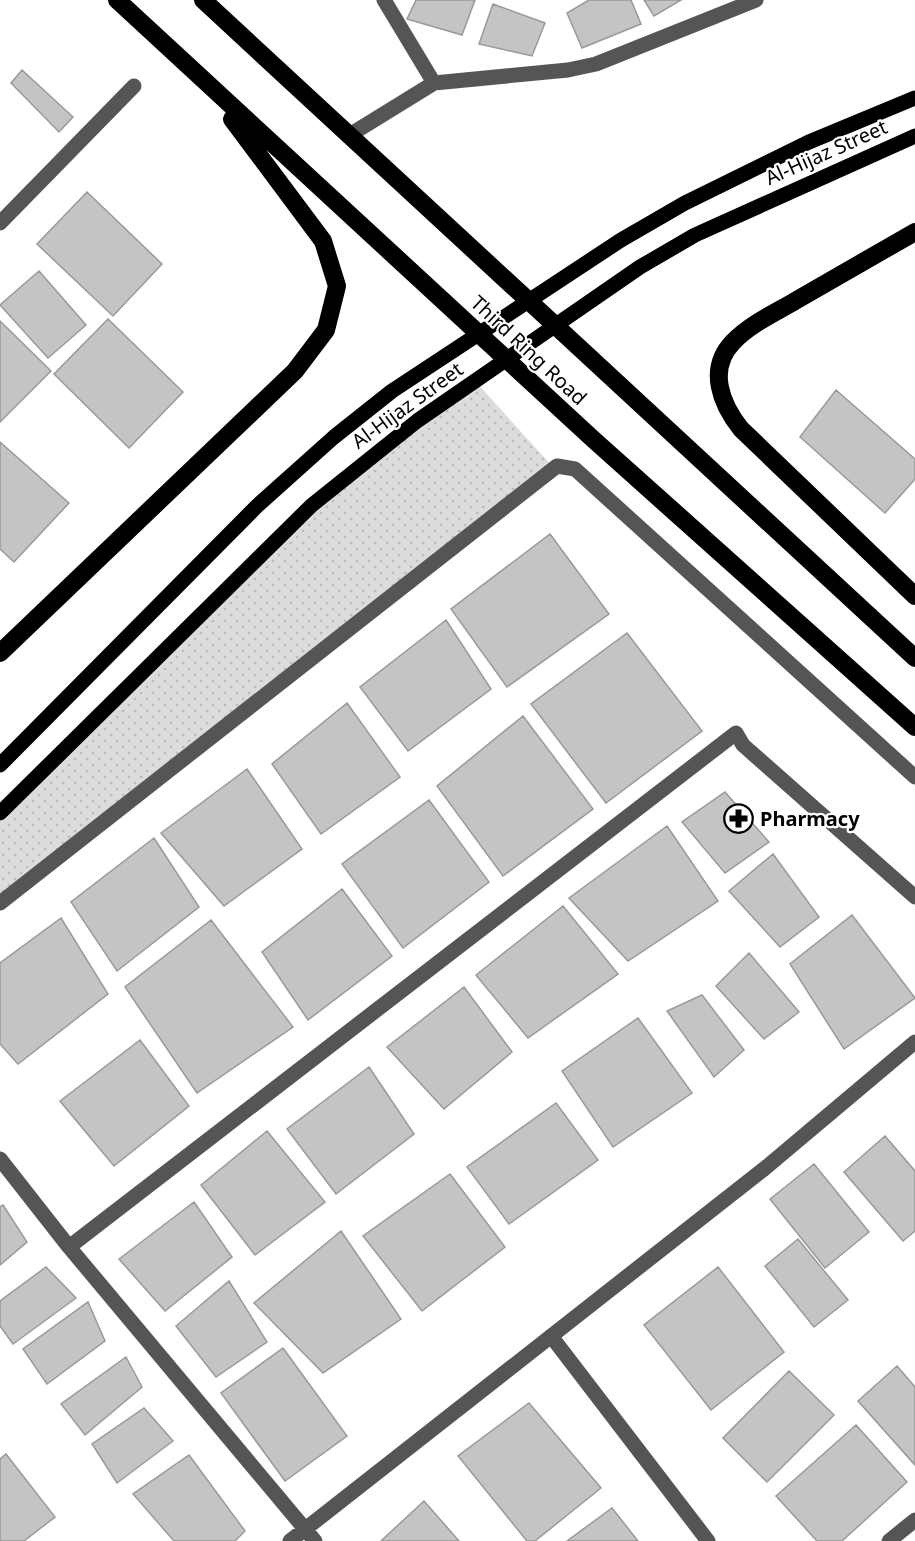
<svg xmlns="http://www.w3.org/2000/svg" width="915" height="1541" viewBox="0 0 915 1541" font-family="'Noto Sans',sans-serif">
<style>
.grass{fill:url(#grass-dots)}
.building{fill:#c4c4c4;stroke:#999;stroke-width:1.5}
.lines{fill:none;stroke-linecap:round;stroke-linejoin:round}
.minor{stroke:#555;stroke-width:15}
.major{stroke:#000;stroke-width:15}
.highway{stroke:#000;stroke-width:18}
.labels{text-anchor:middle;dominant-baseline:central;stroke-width:4.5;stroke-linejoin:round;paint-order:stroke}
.street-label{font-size:20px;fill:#000;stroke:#fff}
.poi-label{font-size:20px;font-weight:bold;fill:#000;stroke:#fff;text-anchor:start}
</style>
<defs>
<pattern id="grass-dots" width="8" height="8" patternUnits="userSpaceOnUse" patternTransform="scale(1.5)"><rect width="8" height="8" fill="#dcdcdc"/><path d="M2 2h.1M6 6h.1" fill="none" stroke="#bbb" stroke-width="1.8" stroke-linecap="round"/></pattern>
</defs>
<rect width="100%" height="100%" fill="#fff"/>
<path class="grass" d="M475 381 553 467 0 903V817L311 509Z"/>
<path class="building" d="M416 0H475L462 35 407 19Z
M589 0H631L641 24 582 48 567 13Z
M644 0H681L654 16Z
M493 4 545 23 532 56 479 44Z
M22 70 73 117 59 132 11 83Z
M87 192 162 264 113 316 37 244Z
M39 271 86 325 48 358 0 305Z
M108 319 183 392 129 448 54 374Z
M0 321 51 371 0 422Z
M836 390 915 459V479L885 513 800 437Z
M0 442 69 503 14 562 0 549Z
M550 534 609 614 507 687 451 609Z
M446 620 491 689 408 751 360 687Z
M627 633 702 731 606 803 531 704Z
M347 703 400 777 321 834 272 764Z
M523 716 593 809 503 876 437 786Z
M247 769 302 849 224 906 161 833Z
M725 792 769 842 725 873 682 822Z
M429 800 489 882 403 948 342 864Z
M667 826 718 901 628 961 569 898Z
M154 838 199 907 117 971 71 902Z
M773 854 819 917 780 947 729 891Z
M342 889 392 956 308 1020 262 952Z
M563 906 618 974 528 1038 476 975Z
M852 915 915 998 844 1049 790 964Z
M61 918 108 994 18 1064 0 1044V963Z
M211 920 293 1027 197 1093 125 987Z
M749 953 799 1012 764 1039 716 986Z
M464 987 512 1052 444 1109 387 1047Z
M702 995 744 1050 714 1077 667 1011Z
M638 1018 692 1093 613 1147 562 1071Z
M140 1040 189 1106 114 1166 60 1101Z
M369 1067 414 1134 336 1194 287 1129Z
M556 1103 598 1160 509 1224 467 1167Z
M267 1131 325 1202 255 1255 201 1185Z
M885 1136 915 1171V1231L903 1241 844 1172Z
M814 1164 869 1232 825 1268 770 1199Z
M450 1174 505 1247 422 1311 363 1236Z
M194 1202 232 1257 165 1311 119 1259Z
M3 1205 27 1242 0 1265V1207Z
M341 1231 401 1319 323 1373 254 1303Z
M798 1239 848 1300 814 1327 765 1266Z
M46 1267 76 1298 13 1344 0 1326V1301Z
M718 1267 784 1352 711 1410 644 1325Z
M229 1281 267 1342 216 1377 176 1326Z
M88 1302 105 1341 47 1384 23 1349Z
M283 1348 347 1436 285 1481 221 1393Z
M126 1357 142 1387 85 1435 61 1404Z
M897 1366 915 1387V1465L858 1401Z
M789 1371 834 1415 767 1482 723 1438Z
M529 1403 601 1488 535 1541H527L458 1456Z
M144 1408 173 1441 117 1483 92 1444Z
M856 1425 907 1482 842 1541H817L776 1496Z
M6 1454 55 1517 24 1541H0V1459Z
M189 1455 245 1531 235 1541H174L133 1494Z
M424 1501 459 1541H381Z
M612 1508 638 1541H567Z"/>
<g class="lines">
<path class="minor" d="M384 0 434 83
M348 136 434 83 568 70 596 64 756 0
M0 223 134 86
M0 903 557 466 575 469 915 777
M0 1159 69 1247 315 1541
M69 1247 736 733 743 745 915 897
M551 1336 708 1541
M290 1541 764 1169 915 1042
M889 1541 915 1520"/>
<path class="major" d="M0 765 257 506 334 437 392 391 621 240 685 203 809 142 915 98
M0 813 312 505 417 421 640 267 695 235 915 136"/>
<path class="highway" d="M117 0 594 440 915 727
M203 0 915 658
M915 232C875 255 835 278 795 301 775 313 750 324 733 342 707 369 721 404 741 429L915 596
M0 653 295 371 326 330 337 286 323 241 232 119"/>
</g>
<defs>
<symbol id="pharmacy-ring" viewBox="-11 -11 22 22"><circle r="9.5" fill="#fff" stroke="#000" stroke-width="1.5"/><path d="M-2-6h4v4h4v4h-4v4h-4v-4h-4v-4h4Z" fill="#000"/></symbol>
</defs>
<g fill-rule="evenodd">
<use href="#pharmacy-ring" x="722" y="802" width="33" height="33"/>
</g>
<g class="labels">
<g class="street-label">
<text transform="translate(826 152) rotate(-24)">Al-Hijaz Street</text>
<text transform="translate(529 350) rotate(43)">Third Ring Road</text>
<text transform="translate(407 405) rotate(-36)">Al-Hijaz Street</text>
</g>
<g class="poi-label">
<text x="760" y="818">Pharmacy</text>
</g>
</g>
</svg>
